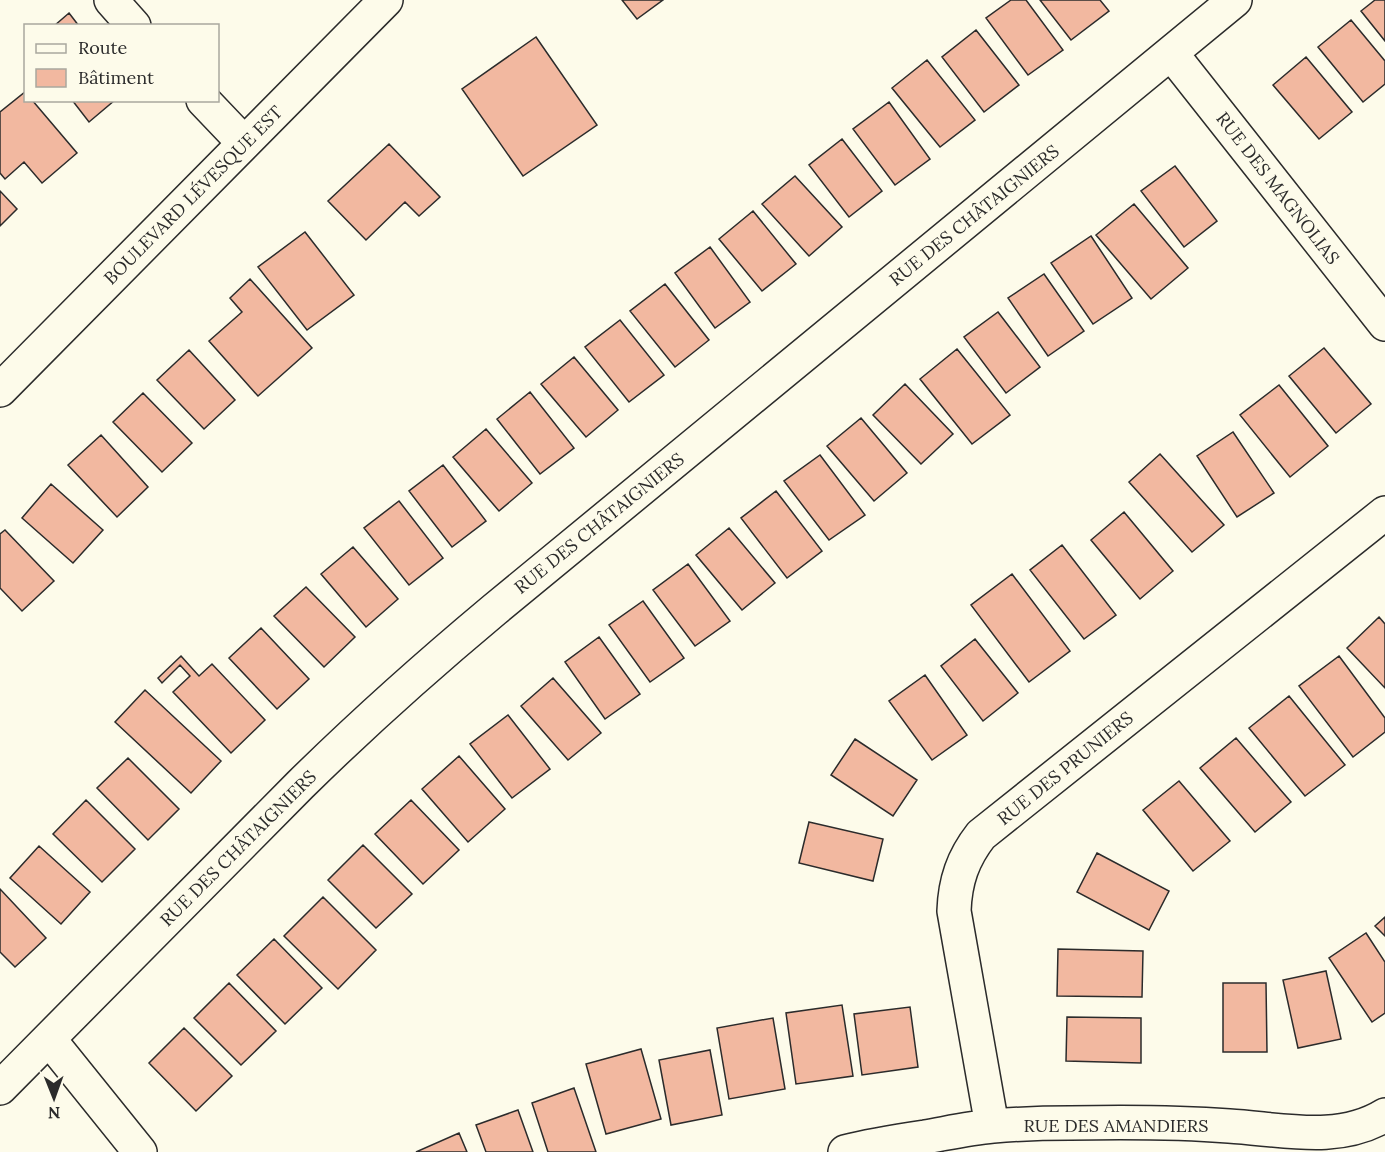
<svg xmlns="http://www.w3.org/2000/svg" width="1385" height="1152" viewBox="0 0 1385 1152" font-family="Lora,serif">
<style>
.building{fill:#f2b8a0;stroke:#2b2b2b;stroke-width:1.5}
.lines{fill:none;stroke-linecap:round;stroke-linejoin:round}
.street-casing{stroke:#2b2b2b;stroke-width:36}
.secondary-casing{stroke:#2b2b2b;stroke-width:36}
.street{stroke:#fdfbea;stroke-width:33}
.secondary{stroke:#fdfbea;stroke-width:33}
.labels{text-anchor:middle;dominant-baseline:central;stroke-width:4.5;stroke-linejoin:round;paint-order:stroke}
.street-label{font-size:18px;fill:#2b2b2b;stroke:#fdfbea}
</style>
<rect width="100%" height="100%" fill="#fdfbea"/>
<path class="building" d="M622 0H663L637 19Z
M1011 0H1026L1063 50 1028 75 986 18Z
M1040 0H1100L1109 11 1071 40Z
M1375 0H1385V41L1361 11Z
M69 13 79 26H54Z
M1351 20 1385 61V84L1363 102 1318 47Z
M976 30 1019 85 984 112 942 57Z
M536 37 597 125 523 176 462 89Z
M1306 57 1352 112 1319 139 1273 85Z
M927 60 975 120 940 147 892 88Z
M25 92 26 100H32L77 153 42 183 24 162 5 179 0 173V112Z
M72 100H115L89 122Z
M889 102 930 159 895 185 853 129Z
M842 139 882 191 849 217 809 165Z
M389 144 440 197 419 216 405 202 366 240 328 201Z
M1175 166 1217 221 1184 247 1141 191Z
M795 176 842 227 809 256 762 204Z
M0 191 17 209 0 226Z
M1134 204 1188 268 1151 299 1096 235Z
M753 211 796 264 762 291 719 239Z
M305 232 354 295 307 330 258 267Z
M1091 236 1132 298 1093 324 1051 263Z
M710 247 750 302 715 328 675 273Z
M1044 274 1084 331 1048 356 1008 298Z
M250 279 312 348 258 396 209 341 242 312 230 298Z
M665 284 709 340 675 367 630 311Z
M998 312 1040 367 1006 393 964 337Z
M620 320 664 375 629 402 585 347Z
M1324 348 1371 404 1336 433 1289 376Z
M957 349 1010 415 972 444 920 379Z
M189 350 235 400 204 429 157 380Z
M574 357 618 410 586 437 541 384Z
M905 384 953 434 921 464 873 415Z
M1279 385 1328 446 1290 477 1240 415Z
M530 392 574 448 540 474 497 419Z
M143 393 192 443 162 472 113 422Z
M861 418 907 473 874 501 827 446Z
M486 429 532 483 499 511 453 457Z
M1233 432 1274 493 1237 517 1197 456Z
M101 435 148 487 117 517 68 465Z
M1160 454 1224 525 1192 552 1129 482Z
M820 455 865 515 829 540 784 481Z
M443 465 486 521 452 547 409 491Z
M51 484 103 530 73 563 22 518Z
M776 491 822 551 787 578 741 518Z
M399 501 443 558 409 585 364 528Z
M1124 512 1173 571 1140 599 1091 540Z
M729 528 775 583 742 610 696 555Z
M5 530 54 581 22 611 0 588V534Z
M1062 545 1116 615 1084 639 1030 570Z
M353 547 398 599 366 627 321 574Z
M688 564 730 621 695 646 653 590Z
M1012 574 1070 651 1029 682 971 605Z
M306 587 355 637 324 667 274 616Z
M643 601 684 658 650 682 609 625Z
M1379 617 1385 624V688L1347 648Z
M261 628 309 679 277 709 229 658Z
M599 637 640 694 605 719 565 662Z
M975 639 1018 693 983 721 941 666Z
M181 656 199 676 212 664 265 720 231 753 173 692 190 676 180 665 162 683 158 678Z
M1339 656 1385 718V732L1353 757 1299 686Z
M925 675 967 735 932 760 889 701Z
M553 678 601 733 568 760 521 706Z
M145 690 221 761 191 793 115 722Z
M1289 696 1345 765 1305 796 1249 728Z
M508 715 550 769 512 798 470 744Z
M1236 738 1291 802 1255 832 1200 768Z
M855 739 917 780 893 816 831 775Z
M459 756 505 809 468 842 422 789Z
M128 758 179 809 148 840 97 788Z
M1179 781 1230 841 1193 871 1143 810Z
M86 800 135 849 102 882 53 834Z
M411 800 459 850 423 884 375 834Z
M809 822 883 839 873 881 799 863Z
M363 845 412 894 376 928 328 880Z
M39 846 90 892 61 924 10 878Z
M1097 853 1169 891 1149 930 1077 892Z
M0 889 46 938 15 967 0 952Z
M323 897 376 950 338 989 284 936Z
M1385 917V936L1375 926Z
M1366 933 1385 962V1013L1372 1022 1329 958Z
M274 939 322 988 285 1024 237 975Z
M1058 949 1143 951 1142 997 1057 996Z
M1326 971 1341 1039 1298 1048 1283 980Z
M229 983 276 1031 241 1065 194 1018Z
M1223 983H1266L1267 1052H1223Z
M842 1005 853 1076 796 1084 786 1013Z
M910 1007 918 1067 862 1075 854 1014Z
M1067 1017 1141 1018V1063L1066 1061Z
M773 1018 785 1089 729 1099 717 1028Z
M184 1028 232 1076 196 1111 149 1063Z
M641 1049 661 1119 606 1134 586 1064Z
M710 1050 722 1115 671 1125 659 1060Z
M574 1088 596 1152H548L532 1103Z
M518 1110 533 1152H486L476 1125Z
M459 1133 467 1152H416Z"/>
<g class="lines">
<defs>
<path id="street" d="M111 0 134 26
M1171 53 1385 324
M203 100 244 143
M49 1039 140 1152
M0 1088 300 785C362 724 427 666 494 610L1235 0
M992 1126 954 911C955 881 963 858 981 835L1385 513
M845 1152C871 1145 898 1141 925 1137 948 1133 970 1128 993 1126 1018 1124 1044 1123 1070 1123 1123 1122 1177 1122 1229 1126 1281 1129 1338 1144 1385 1115"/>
<path id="secondary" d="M0 390 386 0"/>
</defs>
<use href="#street" class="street-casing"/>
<use href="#secondary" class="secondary-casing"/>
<use href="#street" class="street"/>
<use href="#secondary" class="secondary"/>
</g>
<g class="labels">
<g class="street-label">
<text transform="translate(1278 188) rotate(52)">RUE DES MAGNOLIAS</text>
<text transform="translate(193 195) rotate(-45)">BOULEVARD LÉVESQUE EST</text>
<text transform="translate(974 215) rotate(-39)">RUE DES CHÂTAIGNIERS</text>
<text transform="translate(599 523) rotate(-39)">RUE DES CHÂTAIGNIERS</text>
<text transform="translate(1065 768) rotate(-39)">RUE DES PRUNIERS</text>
<text transform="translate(238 848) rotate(-45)">RUE DES CHÂTAIGNIERS</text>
<text x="1116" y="1125">RUE DES AMANDIERS</text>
</g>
</g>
<rect x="24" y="24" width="195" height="78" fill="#fdfbea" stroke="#a9a89e" stroke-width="1.5"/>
<rect x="36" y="44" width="30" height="9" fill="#fdfbea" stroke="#a9a89e" stroke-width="1.5"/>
<text x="78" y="54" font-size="18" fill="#2b2b2b">Route</text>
<rect x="36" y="69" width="30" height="18" fill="#f2b8a0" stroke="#a9a89e" stroke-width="1.5"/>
<text x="78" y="84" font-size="18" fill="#2b2b2b">Bâtiment</text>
<g transform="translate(54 1098) rotate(179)" stroke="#fdfbea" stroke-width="4.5" paint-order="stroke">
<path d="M0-4.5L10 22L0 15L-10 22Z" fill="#2b2b2b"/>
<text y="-9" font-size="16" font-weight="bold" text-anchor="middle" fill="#2b2b2b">N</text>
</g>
</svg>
